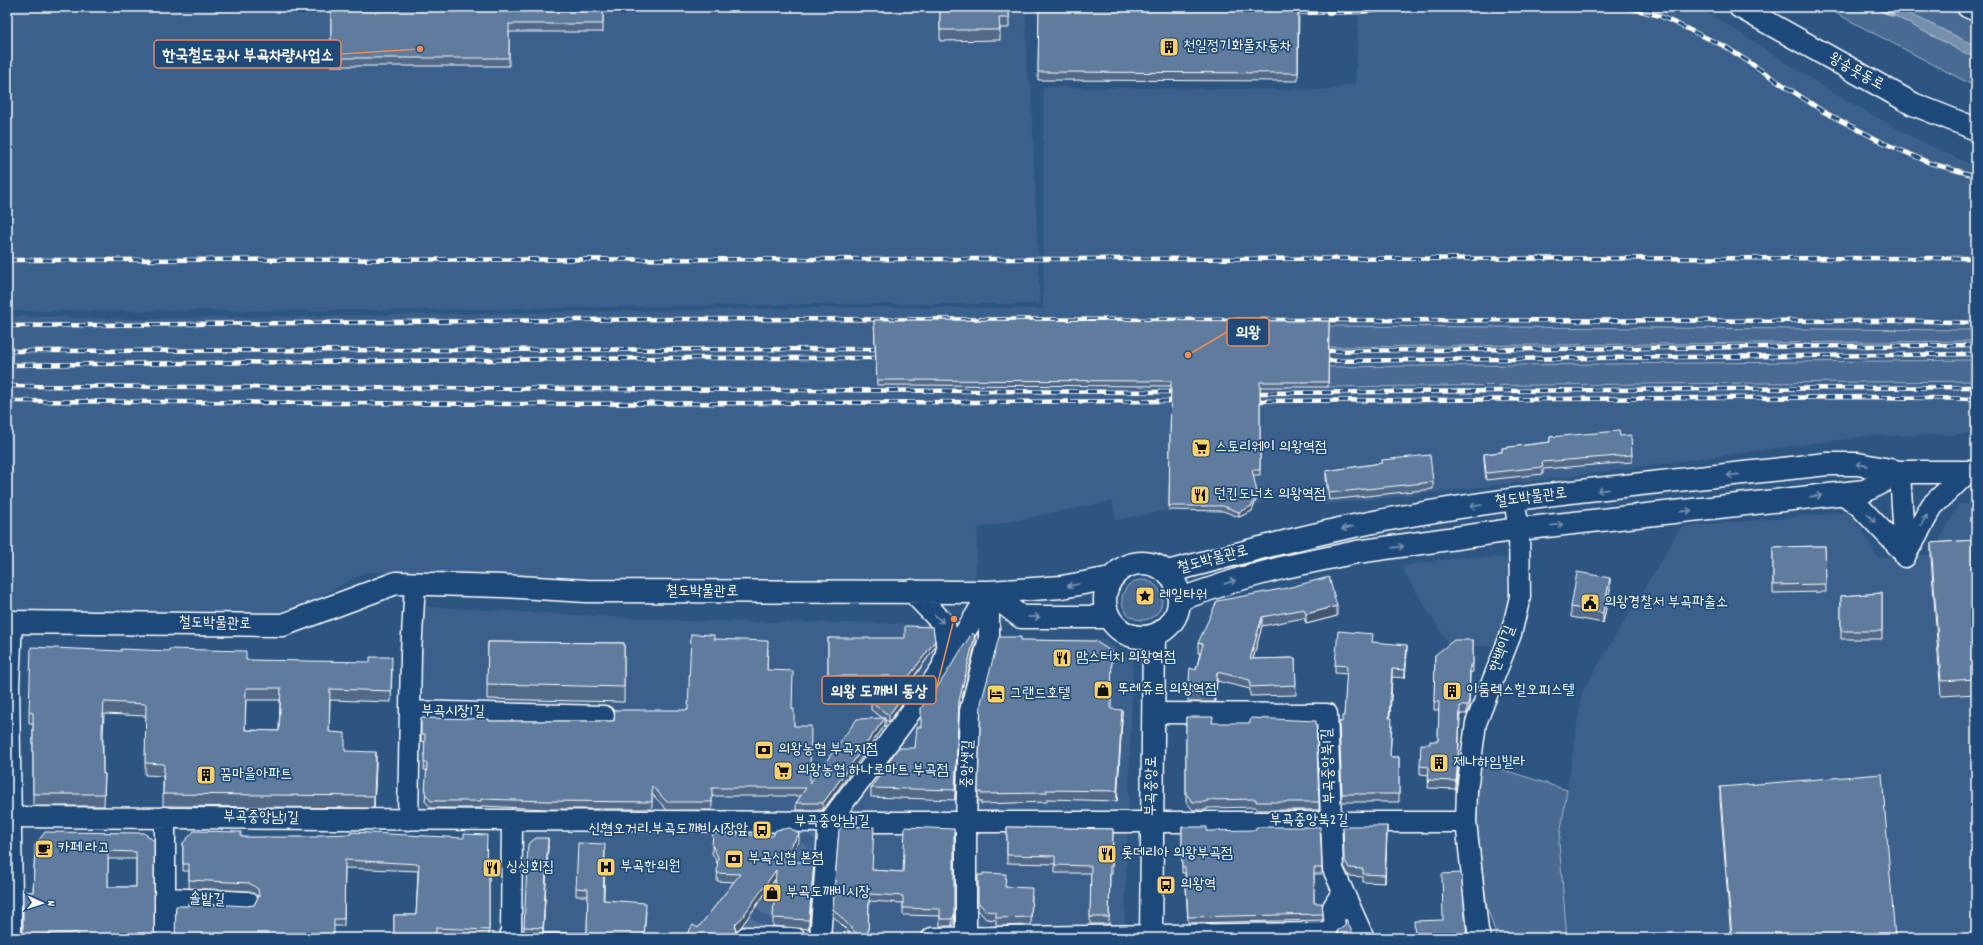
<svg xmlns="http://www.w3.org/2000/svg" width="1983" height="945" viewBox="0 0 1983 945" font-family="Dekko,'Poor Story',sans-serif">
<style>
.built{fill:#3b618b}
.green{fill:#486b92;stroke:#a4b5c8}
.water{fill:#748fad;stroke:#acbcce}
.lines{fill:none;stroke-linecap:round;stroke-linejoin:round}
.stream{stroke:#acbcce;stroke-width:5.5}
.street-tunnel{stroke:#4c6e95;stroke-width:20;stroke-dasharray:20 10;stroke-linecap:butt}
.street-casing{stroke:#fff;stroke-width:23}
.secondary-casing{stroke:#fff;stroke-width:25}
.street{stroke:#1f4a7a;stroke-width:20}
.secondary{stroke:#1f4a7a;stroke-width:22}
.rail-casing{stroke:#fff;stroke-width:4.5}
.rail{stroke:#1f4a7a;stroke-width:3;stroke-dasharray:9;stroke-linecap:butt}
.wall{fill:#516b89;stroke:#fff;fill-rule:evenodd}
.shaded-wall{fill:#42576f;stroke:#fff}
.building{fill:#5e7c9f;stroke:#fff;fill-rule:evenodd}
.oneway{stroke:#7992af}
.labels{text-anchor:middle;dominant-baseline:central;stroke-width:3.5;stroke-linejoin:round;paint-order:stroke}
.poi-label{font-size:15px;fill:#fff;stroke:#1f4a7a;text-anchor:start}
.street-label{font-size:15px;fill:#fff;stroke:#1f4a7a}
.leader{fill:none;stroke:#ef8b55;stroke-width:1.5}
.callout-dot{fill:#ef8b55;stroke:#1f4a7a;stroke-width:1.5}
.callout{fill:#1f4a7a;stroke:#ef8b55;stroke-width:1.5}
.callout-label{font-size:16px;text-anchor:middle;font-weight:bold;fill:#fff}
</style>
<rect width="100%" height="100%" fill="#2c5582"/>
<filter id="ink" filterUnits="userSpaceOnUse"><feTurbulence type="fractalNoise" baseFrequency=".025" numOctaves="2"/><feDisplacementMap in="SourceGraphic" scale="8" xChannelSelector="R" yChannelSelector="G"/><feConvolveMatrix kernelMatrix="1 2 1 2 8 2 1 2 1" color-interpolation-filters="sRGB"/></filter>
<g filter="url(#ink)">
<path class="built" d="M7 7H1026L1027 72 1031 84 1040 304H818L407 310 7 311Z
M1359 7H1699L1838 96 1922 142 1976 167V434L1867 436 1534 481 1323 505 1321 491 1272 493 1252 511H1164L1116 520 1112 501 978 528 975 585 696 584 365 572 275 622H7V316L134 319 873 307 1043 309V87L1328 90 1355 84Z
M1976 503V938H1567L1559 843 1582 692 1681 527 1851 512 1878 557H1905L1932 554 1959 504Z
M1462 557 1511 558 1512 573 1509 604 1498 646H1450L1400 566Z
M419 606 684 621 944 624 989 638 1105 639 1119 652 1133 659 1124 938H520L522 855 521 816 414 813Z"/>
<path class="green" d="M1824 7H1878L1976 59V87Z
M1896 7H1967L1976 11V46Z
M1329 326 1976 330V341L1328 347Z
M1976 360V381L1328 387V367Z
M1122 600a20 20 0 1 1 40 0a20 20 0 1 1-40 0Z
M1479 762 1567 790 1559 843 1567 938H1497L1487 907 1477 825Z"/>
<path class="water" d="M1878 7H1896L1976 46V59Z"/>
<g class="lines">
<path class="stream" d="M1877 7 1892 14"/>
<path class="street-tunnel" d="M746 938 829 822"/>
<defs>
<path id="street" d="M1967 7 1976 11
M1900 472 1905 557
M1841 493 1859 506 1905 554
M410 711 604 716
M1153 713 1327 714 1333 869 1364 938
M10 817 829 822H1466
M165 817V938
M408 820 411 653 415 584
M829 822C884 748 942 675 988 594
M165 898 248 902
M11 902V938
M746 937 795 938
M511 938 512 820
M820 938 829 822
M932 938 1323 933 1335 927 1333 907 1343 891
M966 938V821L970 711 989 638V592
M1480 938 1478 930 1466 822 1467 790 1476 723 1511 634 1520 597 1519 529 1514 500"/>
<path id="secondary" d="M1740 7 1913 104 1976 129
M1905 554 1932 506 1967 472
M1105 600a37 37 0 1 1 74 0a37 37 0 1 1-74 0Z
M1167 572C1229 556 1291 539 1354 526 1510 494 1669 482 1827 464H1858L1900 472H1976
M912 591 944 624 948 649 944 663
M989 592 1021 617H1108
M1180 599 1240 579 1285 567 1357 552 1519 529 1865 491 1900 472
M7 622 283 625 396 583 502 586 586 591 989 592 1062 587 1111 578
M7 902H11L8 686 11 622
M1151 938 1154 636"/>
</defs>
<use href="#street" class="street-casing"/>
<use href="#secondary" class="secondary-casing"/>
<use href="#street" class="street"/>
<use href="#secondary" class="secondary"/>
<defs>
<path id="rail" d="M1626 7 1660 16 1726 47 1824 112 1884 143 1930 163 1976 176
M1299 13 1359 12 1402 7
M7 260 1976 258
M7 326 674 319 1927 321 1976 323
M7 351 887 349
M1317 351 1976 345
M1318 361 1976 354
M7 365 669 358H886
M7 386 1182 392
M1250 393 1976 387
M7 401 524 404 1183 401
M1249 401 1875 397 1976 399"/>
</defs>
<use href="#rail" class="rail-casing"/>
<use href="#rail" class="rail"/>
</g>
<path class="wall" d="M331 7H603V32H509V66H331Z
M940 7H1009V28H1000V40L940 41Z
M1039 7H1299L1298 81 1038 80Z
M874 320 1329 321 1328 387H1260V475H1253L1257 497 1252 511 1239 517 1223 511 1169 510 1171 386 877 385Z
M1620 436 1632 455V462L1543 469V474L1486 480 1484 461V454L1502 452V448L1550 442V437Z
M1382 460 1433 482V489L1329 500 1326 478V471L1382 463Z
M1976 540V694L1941 696 1931 558V543Z
M1825 546 1826 592 1773 593V547Z
M1287 588 1337 616 1306 624 1304 618 1262 626 1253 659 1295 658 1296 695 1250 696V689L1217 681 1215 702H1188V692L1196 670 1200 653H1198V643Z
M1610 589 1603 623 1571 617V607Z
M1882 593V639H1841V596Z
M828 638 935 647 911 682 912 690 889 722 885 720V725L823 810H796V803L801 796H712V810H667L652 794V809H547L481 806V808H431L425 801 427 770H424L425 742 421 741V718L489 721H614L688 710 714 639 768 649 767 670 792 709 794 726 810 783 883 718 871 710V703L885 683H828Z
M1021 640 1111 709 1122 719 1117 801 1047 799V802L981 804V801H978V792Z
M1473 640V672L1470 673 1469 708 1467 714H1460L1458 768 1456 789 1428 788 1429 775 1420 774V766L1430 744 1438 741 1439 710H1434L1435 655Z
M488 642 624 643V702L487 699Z
M1373 642 1407 653 1405 678 1392 677 1390 718 1392 726 1390 757H1399V802H1342L1339 722H1342L1344 716 1347 674 1335 673V665Z
M975 645 959 710 955 800 871 797V788L915 748 921 727 933 694Z
M246 660 392 669 391 702 330 700 329 732 345 751 376 763 374 808 163 806V776L145 775 146 716 104 714 103 738V774H105L104 806H33V724H29V712ZM246 700H280L279 731 245 730Z
M1186 717 1213 723 1319 802V810H1256V807L1207 808V810H1193L1186 802Z
M1720 787 1895 938H1731L1720 800Z
M1343 826 1387 834 1385 883 1363 882V877L1349 876 1344 866Z
M1007 827 1113 829 1112 874H1110L1109 924H1090L1091 873H1055V864L1007 863Z
M1182 827 1207 831 1322 868V874H1314V903L1323 914V920L1188 923 1185 873H1182Z
M954 829V924L952 926H940V916L903 915V903L869 901 868 938H855L833 916V909L872 870 903 872Z
M144 833 154 931 158 938H23V892H33L35 845ZM108 859H136V887H108Z
M241 837 489 869V937L436 935V938H394V915H416L418 871 345 868 344 926H334L248 906 254 905 258 897V896L249 891 189 888V871H183V843Z
M799 842 786 861 814 871 809 929 773 926V918L776 879 741 927 736 931V933L698 928 734 882 717 881 718 865 712 853V845Z
M548 846 543 933H587L588 896H576V888L605 851 604 900 646 911 644 938 524 935V927Z
M978 875 1006 887 1032 896 1031 925 996 926V920L986 919 978 910Z
M1337 931 1354 936 1356 938H1337Z"/>
<path class="shaded-wall" d="M1257 492V497L1252 511 1239 517V512Z
M1610 578V589L1603 623V613Z
M1337 606V616L1306 624V614Z
M1262 617V626L1250 669V659Z
M975 635V645L959 710 955 800 959 701Z
M935 641V647L907 686V679Z
M1407 645V653L1405 678V670Z
M1470 665 1469 708 1467 714V706Z
M1392 669V677L1389 726V718Z
M1217 672V681L1215 702V692Z
M912 683V690L889 722V715Z
M1122 710V719L1117 801V791Z
M1460 714 1458 768 1456 789V781Z
M885 718V725L823 810V803Z
M376 752V763L374 808V796Z
M1387 826V834L1385 883V875Z
M799 834V842L781 869V861Z
M548 838V846L543 936V928Z
M814 863V871L809 929V920Z
M776 870V878L741 927 736 931 735 936V928L736 923Z
M954 916V924L952 926V919Z"/>
<path class="building" d="M331 7H603V24H509V58H331Z
M940 7H1009V18H999L1000 30H940Z
M1039 7H1298V73L1038 72Z
M874 320 1329 321 1328 382H1260V470H1252L1257 492 1252 506 1239 512 1223 506H1169L1171 381 877 380Z
M1619 431 1620 436 1631 435 1632 455 1542 462 1543 467 1486 473 1484 454 1502 452V448L1550 442V437Z
M1430 455 1433 482 1329 493 1326 471 1382 463V460Z
M1976 540V679L1941 681 1931 543Z
M1825 546 1826 584 1773 585V547Z
M1577 572 1610 578 1603 613 1571 607Z
M1329 577 1337 606 1306 614 1304 609 1262 617 1250 659 1295 658 1296 685 1250 687V680L1217 672 1215 692H1188L1190 668 1196 670 1203 644 1198 643 1217 601 1287 588Z
M1882 593V631H1841V596Z
M905 626 933 627 935 641 907 679 912 683 889 715 871 703 890 676H828V638H905Z
M1338 631 1373 634 1372 642 1407 645 1405 670 1392 669 1389 718H1392L1390 757H1399V794H1342L1339 722H1342V716H1344L1347 666 1335 665Z
M972 633 975 635 959 701 955 790 871 788 898 748H915L917 727H921V708L931 693 933 694Z
M691 634 714 635V639L768 641 767 670 793 671 792 709H794V726H811L810 783 857 719 885 718 823 803H796L806 788H712V802H667L652 786V802L547 801 481 799V801H431L425 793 427 763H424L425 734H421V718L489 719V721H614L615 710H688Z
M999 637H1021V640L1095 641 1112 652 1111 709 1122 710 1117 791 1046 790 1047 793 981 794V792H978L981 703Z
M1454 640H1473V664L1470 665 1469 700 1467 706H1460L1458 760 1456 781 1428 780 1429 767 1420 766 1421 744H1430V741H1438L1439 702H1434L1435 655Z
M488 642 624 643V687L487 684Z
M31 647 121 651V649L169 651V649L246 651V660L370 662V657H392L391 691 330 689 329 732 345 733V751L376 752 374 796 163 794 164 764 145 763 146 704 104 702 102 730 103 774H105L104 794H33V713L29 712ZM246 688H281L279 731 245 730Z
M1186 717H1213L1212 723H1250L1251 718 1316 721 1319 802H1256V799L1207 800V802H1193L1186 794Z
M1882 774 1895 938H1732L1720 787Z
M842 826 874 827 872 870 903 872 905 827 954 829V916L952 919H940V909L903 908V896L869 894 868 938H861L833 909 839 829Z
M1343 826H1387L1385 875 1363 874V869L1349 868 1344 858Z
M1007 827 1113 829 1112 866H1110L1109 917H1090L1091 866 1055 865V856L1007 855Z
M1182 827H1207V831L1256 830V827H1320L1322 868H1314V903H1322L1323 914 1188 917 1185 867H1182Z
M790 828 799 834 781 861 814 863 809 920 773 918 776 870 741 919 736 923 735 928 736 934 739 938H684L693 925 698 928 740 874 717 873 718 857 712 845 713 833 773 836 776 830Z
M194 831 241 832V837H318V835L351 834V832L464 838V834L487 835 486 869H489V930L436 928V937L394 936V915H416L419 864 345 860 344 919H334V938H173L175 936 176 906H188V903L248 906 254 905 259 896 258 889 249 883 189 880V864H183V843Z
M45 832 144 833 154 841V931L158 938H78V933L48 934V938H28V936H23V892H33L35 845ZM108 851 136 852V887H108Z
M536 838H548L543 928 524 927 528 844Z
M578 843 605 844 603 900 646 903 644 938H530V933H587L588 889 576 888Z
M983 873 1006 874 1005 887 1032 888 1031 917 996 918V912L986 911 978 902V875H983Z
M1461 873 1467 937 1469 938H1415L1414 921 1443 920 1442 874Z
M1346 919 1354 936 1356 938H1339L1337 931 1345 926Z"/>
<defs><path id="oneway-shaft" d="M-6 0H5M1.5-3L5.5 0L1.5 3" fill="none" stroke-width="1.6" stroke-linecap="round" stroke-linejoin="round"/></defs>
<g class="oneway">
<use href="#oneway-shaft" transform="translate(1862 465) rotate(-172)"/>
<use href="#oneway-shaft" transform="translate(1733 475) rotate(174)"/>
<use href="#oneway-shaft" transform="translate(1603 490) rotate(174)"/>
<use href="#oneway-shaft" transform="translate(1816 496) rotate(-6)"/>
<use href="#oneway-shaft" transform="translate(1476 506) rotate(171)"/>
<use href="#oneway-shaft" transform="translate(1686 511) rotate(-6)"/>
<use href="#oneway-shaft" transform="translate(1871 518) rotate(47)"/>
<use href="#oneway-shaft" transform="translate(1924 520) rotate(-61)"/>
<use href="#oneway-shaft" transform="translate(1557 525) rotate(-6)"/>
<use href="#oneway-shaft" transform="translate(1347 528) rotate(167)"/>
<use href="#oneway-shaft" transform="translate(1398 547) rotate(-8)"/>
<use href="#oneway-shaft" transform="translate(1230 582) rotate(-19)"/>
<use href="#oneway-shaft" transform="translate(1073 585) rotate(170)"/>
<use href="#oneway-shaft" transform="translate(1034 617) rotate(1)"/>
<use href="#oneway-shaft" transform="translate(939 619) rotate(43)"/>
</g>
</g>
<defs>
<symbol id="building-square" viewBox="-11 -11 22 22"><rect x="-9" y="-9" width="18" height="18" rx="4" fill="#ffd166" stroke="#1f4a7a"/><path d="M-4-6H4V6H1V3H-1V6H-4ZM-2.5-4.3h1.7v1.8h-1.7ZM.8-4.3h1.7v1.8H.8ZM-2.5-1h1.7V.8h-1.7ZM.8-1h1.7V.8H.8Z" fill="#111"/></symbol>
<symbol id="supermarket-square" viewBox="-11 -11 22 22"><rect x="-9" y="-9" width="18" height="18" rx="4" fill="#ffd166" stroke="#1f4a7a"/><path d="M-6-5.5h2.5l.6 2H6L4.5 2H-2.5L-4.4-4H-6ZM-1.5 3.2a1.3 1.3 0 1 0 .1 0ZM3 3.2a1.3 1.3 0 1 0 .1 0Z" fill="#111"/></symbol>
<symbol id="restaurant-square" viewBox="-11 -11 22 22"><rect x="-9" y="-9" width="18" height="18" rx="4" fill="#ffd166" stroke="#1f4a7a"/><path d="M-5-6h1v4h1v-4h1v4h1v-4h1v5L-1.5 .5V6h-2V.5L-5-1ZM5-6V6H3V1.5H1.5Q1.5-4 5-6Z" fill="#111"/></symbol>
<symbol id="sight-square" viewBox="-11 -11 22 22"><rect x="-9" y="-9" width="18" height="18" rx="4" fill="#ffd166" stroke="#1f4a7a"/><path d="M0-6L1.8-2.2L6-1.7L2.9 1.2L3.7 5.4L0 3.3L-3.7 5.4L-2.9 1.2L-6-1.7L-1.8-2.2Z" fill="#111"/></symbol>
<symbol id="civic-square" viewBox="-11 -11 22 22"><rect x="-9" y="-9" width="18" height="18" rx="4" fill="#ffd166" stroke="#1f4a7a"/><path d="M-.6-6.5H3V-4.5H.6V-3L4-1V1h2V6H-6V1h2V-1L-.6-3ZM-1.2 2.5V6h2.4V2.5Z" fill="#111"/></symbol>
<symbol id="shop-square" viewBox="-11 -11 22 22"><rect x="-9" y="-9" width="18" height="18" rx="4" fill="#ffd166" stroke="#1f4a7a"/><path d="M-5-2.5h2.3a2.7 3.5 0 0 1 5.4 0H5L5.5 6h-11ZM-1.5-2.5h3a1.5 2.3 0 0 0-3 0Z" fill="#111"/></symbol>
<symbol id="hotel-square" viewBox="-11 -11 22 22"><rect x="-9" y="-9" width="18" height="18" rx="4" fill="#ffd166" stroke="#1f4a7a"/><path d="M-6-4.5h1.5V1H6V5H4.5V3h-9V5H-6ZM-4 0a1.8 1.8 0 1 1 3.6 0ZM.5 0V-2.5h3Q6-2.5 6 0Z" fill="#111"/></symbol>
<symbol id="bank-square" viewBox="-11 -11 22 22"><rect x="-9" y="-9" width="18" height="18" rx="4" fill="#ffd166" stroke="#1f4a7a"/><path d="M-6-4H6V4H-6ZM0-2.3a2.3 2.3 0 1 0 0 4.6a2.3 2.3 0 1 0 0-4.6Z" fill="#111"/></symbol>
<symbol id="bus-square" viewBox="-11 -11 22 22"><rect x="-9" y="-9" width="18" height="18" rx="4" fill="#ffd166" stroke="#1f4a7a"/><path d="M-5-6H5V4H4V6H2V4H-2V6H-4V4H-5ZM-3.5-4V0h7V-4ZM-3.5 1.2v1.5H-2V1.2ZM2 1.2v1.5H3.5V1.2Z" fill="#111"/></symbol>
<symbol id="cafe-square" viewBox="-11 -11 22 22"><rect x="-9" y="-9" width="18" height="18" rx="4" fill="#ffd166" stroke="#1f4a7a"/><path d="M-5.5-4.5H6V0H3Q3 3.5 0 3.5H-2.5Q-5.5 3.5-5.5 0ZM3-3.2v2h1.7v-2ZM-6 4.5H4V6H-6Z" fill="#111"/></symbol>
<symbol id="hospital-square" viewBox="-11 -11 22 22"><rect x="-9" y="-9" width="18" height="18" rx="4" fill="#ffd166" stroke="#1f4a7a"/><path d="M-5-5h3v3.5h4V-5h3V5h-3V1.5h-4V5h-3Z" fill="#111"/></symbol>
</defs>
<g fill-rule="evenodd">
<use href="#building-square" x="1158" y="36" width="22" height="22"/>
<use href="#supermarket-square" x="1190" y="437" width="22" height="22"/>
<use href="#restaurant-square" x="1189" y="484" width="22" height="22"/>
<use href="#sight-square" x="1134" y="585" width="22" height="22"/>
<use href="#civic-square" x="1579" y="592" width="22" height="22"/>
<use href="#restaurant-square" x="1051" y="647" width="22" height="22"/>
<use href="#shop-square" x="1092" y="679" width="22" height="22"/>
<use href="#building-square" x="1441" y="680" width="22" height="22"/>
<use href="#hotel-square" x="985" y="683" width="22" height="22"/>
<use href="#bank-square" x="753" y="739" width="22" height="22"/>
<use href="#building-square" x="1428" y="752" width="22" height="22"/>
<use href="#supermarket-square" x="772" y="760" width="22" height="22"/>
<use href="#building-square" x="195" y="764" width="22" height="22"/>
<use href="#bus-square" x="751" y="819" width="22" height="22"/>
<use href="#cafe-square" x="33" y="838" width="22" height="22"/>
<use href="#restaurant-square" x="1096" y="843" width="22" height="22"/>
<use href="#bank-square" x="723" y="848" width="22" height="22"/>
<use href="#hospital-square" x="595" y="856" width="22" height="22"/>
<use href="#restaurant-square" x="481" y="857" width="22" height="22"/>
<use href="#bus-square" x="1155" y="874" width="22" height="22"/>
<use href="#shop-square" x="761" y="882" width="22" height="22"/>
</g>
<g class="labels">
<g class="poi-label">
<text x="1183" y="47">천일정기화물자동차</text>
<text x="1215" y="448">스토리웨이 의왕역점</text>
<text x="1214" y="495">던킨도너츠 의왕역점</text>
<text x="1159" y="596">레일타워</text>
<text x="1604" y="603">의왕경찰서 부곡파출소</text>
<text x="1076" y="658">맘스터치 의왕역점</text>
<text x="1117" y="690">뚜레쥬르 의왕역점</text>
<text x="1466" y="691">이룸렉스힐오피스텔</text>
<text x="1010" y="694">그랜드호텔</text>
<text x="778" y="750">의왕농협 부곡지점</text>
<text x="1453" y="763">제나하임빌라</text>
<text x="797" y="771">의왕농협 하나로마트 부곡점</text>
<text x="220" y="775">꿈마을아파트</text>
<text x="748" y="830" text-anchor="end">신협오거리.부곡도깨비시장앞</text>
<text x="58" y="849">카페 라고</text>
<text x="1121" y="854">롯데리아 의왕부곡점</text>
<text x="748" y="859">부곡신협 본점</text>
<text x="620" y="867">부곡한의원</text>
<text x="506" y="868">싱싱회집</text>
<text x="1180" y="885">의왕역</text>
<text x="786" y="893">부곡도깨비시장</text>
</g>
<g class="street-label">
<text transform="translate(1856 72) rotate(29)">왕송못동로</text>
<text transform="translate(1531 498) rotate(-7)">철도박물관로</text>
<text transform="translate(1213 560) rotate(-15)">철도박물관로</text>
<text x="702" y="592">철도박물관로</text>
<text transform="translate(215 624) rotate(1)">철도박물관로</text>
<text transform="translate(1503 649) rotate(-70)">한백이길</text>
<text transform="translate(453 712) rotate(1)">부곡시장1길</text>
<text transform="translate(968 764) rotate(-88)">중앙샛길</text>
<text transform="translate(1329 766) rotate(-92)">부곡중앙북1길</text>
<text transform="translate(1152 786) rotate(-89)">부곡중앙로</text>
<text transform="translate(261 818) rotate(1)">부곡중앙남1길</text>
<text x="1309" y="821">부곡중앙북2길</text>
<text x="832" y="822">부곡중앙남1길</text>
<text transform="translate(207 900) rotate(3)">솔밭길</text>
</g>
</g>
<path class="leader" d="M420 49L341 54M1188 355L1227 332M954 619L936 690"/>
<g class="callout-dot">
<circle cx="420" cy="49" r="4"/>
<circle cx="1188" cy="355" r="4"/>
<circle cx="954" cy="619" r="4"/>
</g>
<g class="callout">
<rect x="154" y="40" width="187" height="28" rx="4"/>
<rect x="1227" y="318" width="42" height="28" rx="4"/>
<rect x="822" y="676" width="114" height="28" rx="4"/>
</g>
<g class="callout-label">
<text x="248" y="60">한국철도공사 부곡차량사업소</text>
<text x="1248" y="337">의왕</text>
<text x="879" y="696">의왕 도깨비 동상</text>
</g>
<rect width="1983" height="945" fill="none" stroke="#1f4a7a" stroke-width="24"/>
<rect x="12" y="12" width="1959" height="921" fill="none" stroke="#fff" stroke-width="1.5" filter="url(#ink)"/>
<g transform="translate(42 903) rotate(93)" stroke="#1f4a7a" stroke-width="3" paint-order="stroke">
<path d="M0-3L7 15L0 10L-7 15Z" fill="#ffffff"/>
<text y="-6" font-size="11" font-weight="bold" text-anchor="middle" fill="#ffffff">N</text>
</g>
</svg>
